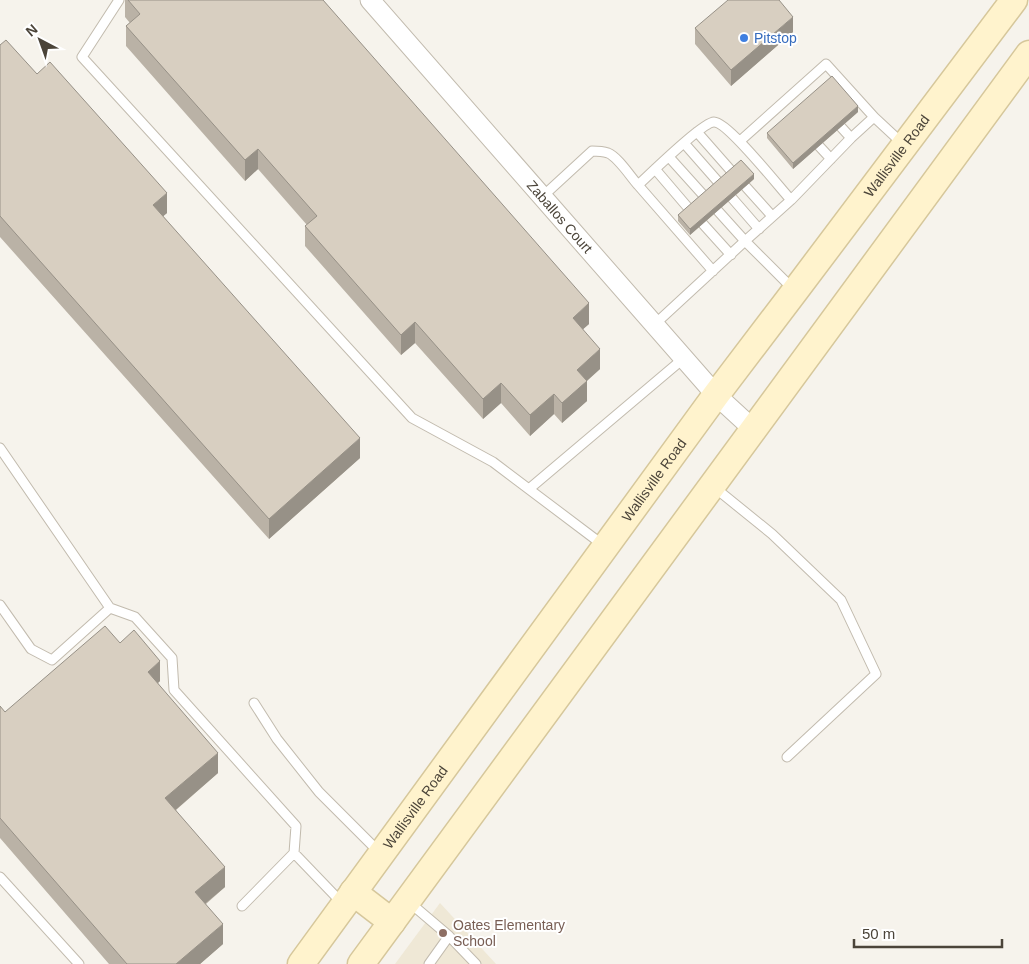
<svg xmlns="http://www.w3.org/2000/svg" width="1029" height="964" viewBox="0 0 1029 964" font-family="Helvetica,sans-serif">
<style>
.education{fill:#efe8d6}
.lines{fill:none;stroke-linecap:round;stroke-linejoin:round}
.service-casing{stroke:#c2bbae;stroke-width:11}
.minor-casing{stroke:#c2bbae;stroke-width:21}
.secondary-casing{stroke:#d6c79b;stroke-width:29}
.service{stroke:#fff;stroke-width:9}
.minor{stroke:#fff;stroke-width:19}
.secondary{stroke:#fff3cd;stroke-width:26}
.wall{fill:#bab2a6}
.shaded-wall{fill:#979187}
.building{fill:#d8cfc1;stroke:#979187}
.shop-dot{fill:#3f7fe0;stroke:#fff;stroke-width:2}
.education-dot{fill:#8d6e63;stroke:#fff;stroke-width:2}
.labels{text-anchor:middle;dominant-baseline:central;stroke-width:4;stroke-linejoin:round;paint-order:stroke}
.shop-label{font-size:14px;fill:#366cbe;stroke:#fff;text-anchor:start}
.street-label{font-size:14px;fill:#4b4439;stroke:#fff}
.education-label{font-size:14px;fill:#785e54;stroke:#fff;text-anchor:start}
</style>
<rect width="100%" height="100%" fill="#f6f3ec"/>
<path class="education" d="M440 903 496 964H395Z"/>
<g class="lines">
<defs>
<path id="service" d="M119 0 82 57 412 418 493 462 603 545
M841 127 851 138
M697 132 733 173
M740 141 826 64 874 117
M684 143 720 184
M819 146 831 159
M669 157 705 197
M655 169 690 210
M638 185 713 271
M746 187 772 216
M542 197 592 151C597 151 602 151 608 153 618 157 630 176 638 185 649 175 703 122 714 122 728 122 779 187 791 200L851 138 874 117 903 144
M732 198 759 229
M791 200 745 241 793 289
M703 224 731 255
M654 325 745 241 718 211
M0 448 110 608 135 617 172 658 174 690 296 826 294 853
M714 487 772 534 841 600 876 674 787 757
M529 489 684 358
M0 605 31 649 52 660 110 608
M254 703 277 739 319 792 379 852
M0 877 79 964
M409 902 449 936 429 964
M242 906 294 853 342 903
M449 936 476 964"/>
<g id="minor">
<path id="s1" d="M370 0 716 395 753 429"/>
</g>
<g id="secondary">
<path d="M353 892 392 922"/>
<path id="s2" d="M301 964 716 395 795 291 1014 0"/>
<path d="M361 964 1029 54"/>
</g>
</defs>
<use href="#service" class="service-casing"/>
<use href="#minor" class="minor-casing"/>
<use href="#secondary" class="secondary-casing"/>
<use href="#service" class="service"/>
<use href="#minor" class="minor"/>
<use href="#secondary" class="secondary"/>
</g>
<path class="wall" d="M125 0H323L589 324 583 329 600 369 587 381V401L562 423 554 414 530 436 501 403 483 419 415 343 401 355 305 246V226L307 225 258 169 245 181 126 46V26L130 23 125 17Z
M695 28 793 32 731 86 695 44Z
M0 45 37 74 167 213 163 216 360 458 269 539 0 237Z
M858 112 793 169 767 138V133Z
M754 179 690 235 678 221V215Z
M120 643 160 681 158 683 218 773 176 810 225 887 206 904 223 944 200 964H109L0 838V706L5 712Z"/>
<path class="shaded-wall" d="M793 17V32L731 86V70Z
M858 106V112L793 169V163Z
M258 149V169L245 181V160Z
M754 174V179L690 235V229Z
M167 193V213L153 225V205Z
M589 303V324L573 338V318Z
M415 322V343L401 355V335Z
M600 349V369L582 385 587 381V401L562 423V403L577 370Z
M501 383V403L483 419V399Z
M554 394V414L530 436V415Z
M360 438V458L269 539V519Z
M160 661V681L148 692V672Z
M218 753V773L165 819V798Z
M225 867V887L195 912V892Z
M223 924V944L200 964H176Z"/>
<path class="building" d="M128 0H323L589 303 573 318 600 349 577 370 587 381 562 403 554 394 530 415 501 383 483 399 415 322 401 335 305 226 317 216 258 149 245 160 126 26 140 14Z
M728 0H779L793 17 731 70 695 28Z
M6 40 37 74 50 62 167 193 153 205 360 438 269 519 0 216V45Z
M832 76 858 106 793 163 767 133Z
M741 160 754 174 690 229 678 215Z
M105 626 120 643 134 630 160 661 148 672 218 753 165 798 225 867 195 892 223 924 176 964H127L0 818V706L5 712Z"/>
<circle class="shop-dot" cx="744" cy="38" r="5"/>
<circle class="education-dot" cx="443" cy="933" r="5"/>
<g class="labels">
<g class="shop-label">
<text x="754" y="38">Pitstop</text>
</g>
<g class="street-label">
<text stroke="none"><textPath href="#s2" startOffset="1004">Wallisville Road</textPath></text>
<text stroke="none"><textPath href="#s1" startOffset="288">Zaballos Court</textPath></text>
<text stroke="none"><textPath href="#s2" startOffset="599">Wallisville Road</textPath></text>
<text stroke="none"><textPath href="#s2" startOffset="194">Wallisville Road</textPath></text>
</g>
<g class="education-label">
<text x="453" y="925">Oates Elementary<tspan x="453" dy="16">School</tspan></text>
</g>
</g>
<g transform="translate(40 40) rotate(319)" stroke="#ffffff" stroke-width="4" paint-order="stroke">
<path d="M0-4L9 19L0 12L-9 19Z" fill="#4b4439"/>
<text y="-8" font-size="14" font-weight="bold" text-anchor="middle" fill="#4b4439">N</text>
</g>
<path d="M854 939v8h148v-8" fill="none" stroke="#4b4439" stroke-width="2.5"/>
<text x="862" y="939" font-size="15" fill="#4b4439" stroke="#ffffff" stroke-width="4" paint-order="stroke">50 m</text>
</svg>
